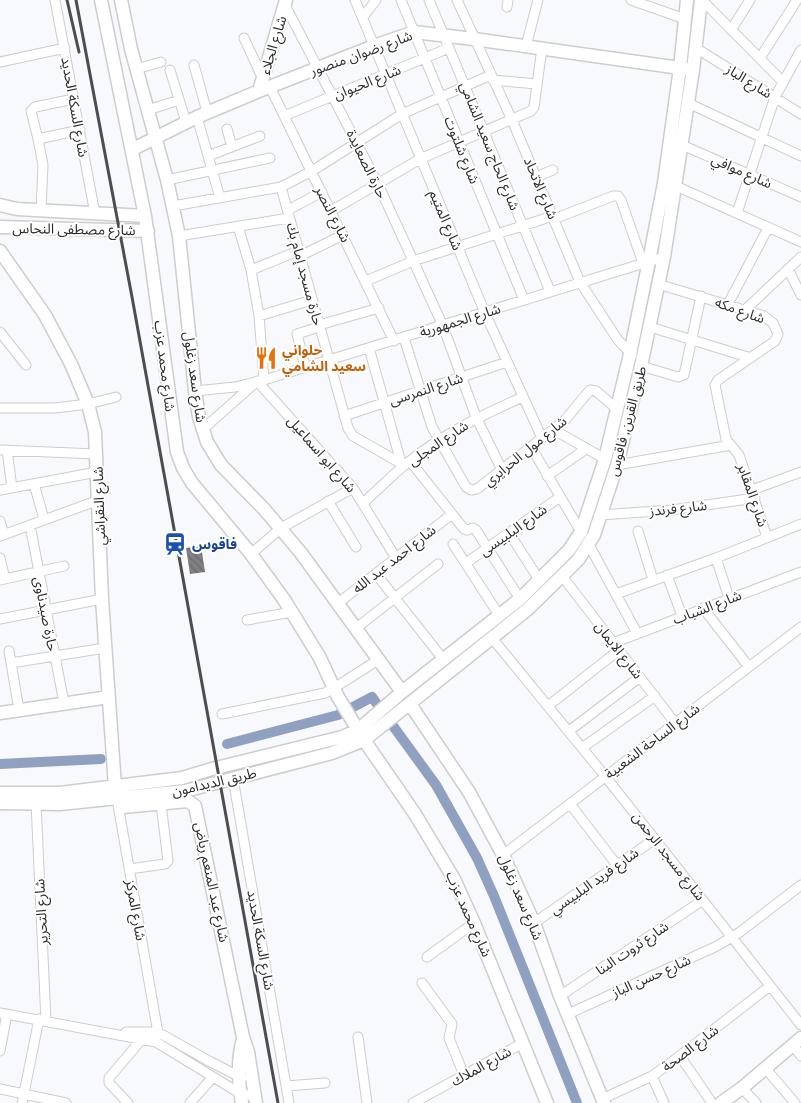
<svg xmlns="http://www.w3.org/2000/svg" width="801" height="1103" viewBox="0 0 801 1103" font-family="'Archivo Narrow','Noto Sans Arabic',sans-serif">
<style>
.lines{fill:none;stroke-linecap:round;stroke-linejoin:round}
.canal{stroke:#8fa0c1;stroke-width:10}
.building{fill:url(#building-back-hatch)}
.street-casing{stroke:#cdcdd0;stroke-width:11}
.secondary-casing{stroke:#cdcdd0;stroke-width:15}
.street{stroke:#fff;stroke-width:9}
.secondary{stroke:#fff;stroke-width:12}
.rail{stroke:#4d4d4f;stroke-width:3}
.labels{text-anchor:middle;dominant-baseline:central;stroke-width:4;stroke-linejoin:round;paint-order:stroke}
.street-label{font-size:14px;fill:#2b2b2c;stroke:#fff}
.food-label{font-size:14px;font-weight:bold;fill:#c56008;stroke:#fff;text-anchor:start}
.transit-label{font-size:14px;font-weight:bold;fill:#164399;stroke:#fff;text-anchor:start}
</style>
<defs>
<pattern id="building-back-hatch" width="6" height="6" patternUnits="userSpaceOnUse" patternTransform="scale(1.25)"><rect width="6" height="6" fill="#817f81"/><path d="M-1 5l2 2M0 0l6 6M5-1l2 2" fill="none" stroke="#6a686a"/></pattern>
</defs>
<rect width="100%" height="100%" fill="#f8f9fc"/>
<g class="lines">
<path class="canal" d="M227 744 338 715 372 697 436 785 477 858 494 896 577 1103
M0 764 101 759"/>
</g>
<path class="building" d="M201 546 205 572 190 574 186 548Z"/>
<g class="lines">
<defs>
<path id="street" d="M55 0 95 214
M355 0 485 313 542 438
M401 0 524 300
M429 0 550 291
M457 0 512 120 580 282 618 340 632 355
M631 0 685 19
M702 0 783 82
M285 5 378 184 443 326 476 417 502 470
M507 7 508 0
M363 17 376 0
M731 30 750 0
M244 38 263 79
M526 46 538 0
M696 48 801 114
M760 58 797 0
M0 62 65 48
M194 65 207 112
M136 69 161 62
M170 70 186 122
M493 80 537 84
M270 87 394 341
M688 103 801 156
M148 110 179 100
M284 116 449 48
M197 117 220 198
M227 129 232 147
M38 139 80 130
M682 145 801 197
M208 156 260 136
M536 177 553 170
M167 180 270 158
M676 186 801 242
M281 187 348 428 353 436 402 464
M173 206 281 187 312 171 402 114 491 75
M41 210 43 165 38 139 31 111 35 107 74 99
M288 210 322 192
M331 211 420 159 531 111 534 107 542 48
M737 213 775 97 801 50
M554 219 613 196H618L621 200 643 263
M238 226 251 270 259 316 264 380
M179 236 289 218
M300 256 343 235
M788 269 801 295
M251 270 298 251
M366 281 413 261 553 216
M658 284 764 316 773 323 778 334 775 341 718 380 715 385 726 439 739 455 767 537
M728 304 768 228
M745 310 801 257
M259 316 312 300
M319 325 379 308
M650 327 751 358
M0 332 26 365
M404 338 432 427 466 487 471 490 477 489 565 420 590 390 596 391 616 408
M369 348 402 466
M641 366 678 377 684 375 701 296
M305 367 297 334 319 327
M257 381 353 488 396 558
M195 391 235 387 264 380 664 257
M0 408H55L88 404 116 397
M344 416 507 362
M202 430 255 383
M554 430 605 459
M531 447 581 532
M0 450 97 454
M7 450 12 488
M410 461 464 529 467 530 473 528 476 530 520 599
M617 465 731 445
M547 476 586 449
M34 484 44 519
M0 490 97 472
M752 490 801 472
M328 501 356 547
M363 503C378 490 391 476 406 464 441 435 482 415 523 397
M600 515 672 510 755 498
M0 521 4 534
M30 525 64 703
M638 531 653 580
M509 533 540 581
M0 536 99 500
M453 544 499 615
M589 545 637 633
M251 554 281 528 353 488
M0 558 5 579
M716 558 729 598
M466 563 560 497
M376 574 443 659
M667 575 682 616
M562 576 675 723
M0 580 64 566
M616 594 716 558 801 524
M337 604 452 514
M703 608 749 667
M0 619 102 599
M247 620 292 612
M355 629 438 564
M492 638 605 776 801 1025
M613 643 801 572
M9 651 19 710
M11 663 105 648
M548 706 619 650
M222 714 325 693 334 688 378 660
M569 731 640 677
M582 748 655 696
M233 778 289 1103
M117 799 158 1033
M36 803 46 1021
M570 804 617 865
M503 855 801 627
M129 869 165 864 168 861 161 804
M534 923 655 839
M427 957 474 923
M422 983 452 1024 449 1038 464 1075
M560 996 703 900
M0 1013 156 1042 241 1094 254 1096
M568 1014 717 946 740 932 801 885
M126 1032H151L163 1035 209 1061 242 1078
M358 1037 367 1103
M793 1045 801 1056
M0 1051 7 1014
M680 1056 712 1103
M766 1069 795 1103
M652 1076 664 1103
M286 1086 325 1083
M742 1088 756 1103
M0 1089 66 1103
M602 1099 652 1076 669 1064 770 986
M22 1103 39 1019
M128 1103 109 1083V1078L142 1039
M190 1103 213 1077
M413 1103 523 1043"/>
<path id="secondary" d="M101 0 145 216 177 452 183 468 192 483 251 554 285 601 320 658 338 697 358 730
M121 0 131 49 167 180 179 236 195 391 199 417 207 442 221 465 264 509 301 553 402 692
M259 91 286 0
M133 149 197 117 259 91 374 46 414 32 474 39 687 69
M0 205 17 209 145 216
M0 227 148 231
M0 251 45 315 71 364 88 404 95 432 102 599 115 787
M410 704 469 792 503 855 534 923 560 996 604 1103
M0 713 109 697
M364 740 415 814 454 879 474 923 547 1103
M0 793H60L182 778 212 769 342 737 358 730 402 692 520 599 569 550 581 532 605 459 630 354 649 261 664 183 680 68 687 0
M0 803 60 804 185 791 332 753 364 740 528 609 578 560 594 535 617 465 641 366 664 257 693 70 701 0
M123 807 188 801 195 806 243 1037 248 1052 256 1103
M242 1103C238 1082 237 1061 243 1039
M721 1103 742 1088 801 1038"/>
</defs>
<use href="#street" class="street-casing"/>
<use href="#secondary" class="secondary-casing"/>
<use href="#street" class="street"/>
<use href="#secondary" class="secondary"/>
<path class="rail" d="M67 0 79 52
M76 0 132 297 278 1103"/>
</g>
<defs>
<symbol id="restaurant-bare" viewBox="-9 -9 18 18"><path d="M-5-6h1v4h1v-4h1v4h1v-4h1v5L-1.5 .5V6h-2V.5L-5-1ZM5-6V6H3V1.5H1.5Q1.5-4 5-6Z" fill="#e8710a" stroke="#fff" stroke-width="2.5" paint-order="stroke"/></symbol>
<symbol id="station-bare" viewBox="-9 -9 18 18"><path d="M-3-6H3Q5-6 5-4V2Q5 4 3 4L4.5 6H3L1.5 4h-3L-3 6H-4.5L-3 4Q-5 4-5 2V-4Q-5-6-3-6ZM-3.5-4v3h7v-3ZM-3.5 1v1.5H-2V1ZM2 1v1.5H3.5V1Z" fill="#1a4fb4" stroke="#fff" stroke-width="2.5" paint-order="stroke"/></symbol>
</defs>
<g fill-rule="evenodd">
<use href="#restaurant-bare" x="250" y="342" width="32" height="32"/>
<use href="#station-bare" x="159" y="528" width="32" height="32"/>
</g>
<g class="labels">
<g class="street-label">
<text transform="translate(273 45) rotate(-73)">شارع الجلاء</text>
<text transform="translate(361 53) rotate(-20)">شارع رضوان منصور</text>
<text transform="translate(749 81) rotate(32)">شارع الباز</text>
<text transform="translate(367 82) rotate(-22)">شارع الحيوان</text>
<text transform="translate(75 107) rotate(80)">شارع السكة الحديد</text>
<text transform="translate(490 146) rotate(68)">شارع الحاج سعيد الشامي</text>
<text transform="translate(462 150) rotate(68)">شارع شلتوت</text>
<text transform="translate(367 164) rotate(64)">حارة الصعايدة</text>
<text transform="translate(742 171) rotate(24)">شارع موافي</text>
<text transform="translate(541 188) rotate(67)">شارع الاتحاد</text>
<text transform="translate(333 214) rotate(63)">شارع النصر</text>
<text transform="translate(446 220) rotate(67)">شارع المتيم</text>
<text transform="translate(74 229) rotate(1)">شارع مصطفى النحاس</text>
<text transform="translate(305 274) rotate(75)">حارة مسجد إمام بك</text>
<text transform="translate(740 310) rotate(20)">شارع مكه</text>
<text transform="translate(460 320) rotate(-17)">شارع الجمهورية</text>
<text transform="translate(165 366) rotate(83)">شارع محمد عزب</text>
<text transform="translate(195 377) rotate(82)">شارع سعد زغلول</text>
<text transform="translate(426 389) rotate(-18)">شارع النمرسى</text>
<text transform="translate(627 421) rotate(-75)">طريق القرين, فاقوس</text>
<text transform="translate(438 443) rotate(-34)">شارع المجلى</text>
<text transform="translate(525 451) rotate(-39)">شارع مول الحرايري</text>
<text transform="translate(322 454) rotate(49)">شارع ابو اسماعيل</text>
<text transform="translate(753 495) rotate(71)">شارع المقابر</text>
<text transform="translate(99 506) rotate(-92)">شارع النقراشي</text>
<text transform="translate(678 508) rotate(-6)">شارع فرندز</text>
<text transform="translate(513 530) rotate(-35)">شارع البلبيسى</text>
<text transform="translate(394 559) rotate(-38)">شارع احمد عبد الله</text>
<text transform="translate(707 607) rotate(-21)">شارع الشباب</text>
<text transform="translate(46 614) rotate(79)">حارة صيدناوى</text>
<text transform="translate(619 650) rotate(52)">شارع الايمان</text>
<text transform="translate(652 741) rotate(-37)">شارع الساحة الشعبية</text>
<text transform="translate(214 782) rotate(-13)">طريق الديدامون</text>
<text transform="translate(669 856) rotate(52)">شارع مسجد الرحمن</text>
<text transform="translate(594 881) rotate(-35)">شارع فريد البلبيسي</text>
<text transform="translate(212 882) rotate(78)">شارع عبد المنعم رياض</text>
<text transform="translate(521 897) rotate(67)">شارع سعد زغلول</text>
<text transform="translate(136 910) rotate(80)">شارع المركز</text>
<text transform="translate(41 912) rotate(-93)">شارع التحرير</text>
<text transform="translate(469 914) rotate(66)">شارع محمد عزب</text>
<text transform="translate(261 940) rotate(80)">شارع السكة الحديد</text>
<text transform="translate(632 948) rotate(-34)">شارع ثروت البنا</text>
<text transform="translate(651 976) rotate(-24)">شارع حسن الباز</text>
<text transform="translate(690 1048) rotate(-37)">شارع الصحة</text>
<text transform="translate(481 1066) rotate(-29)">شارع الملاك</text>
</g>
<g class="food-label">
<text x="282" y="350">حلواني<tspan x="282" dy="16">سعيد الشامي</tspan></text>
</g>
<g class="transit-label">
<text x="192" y="544">فاقوس</text>
</g>
</g>
</svg>
